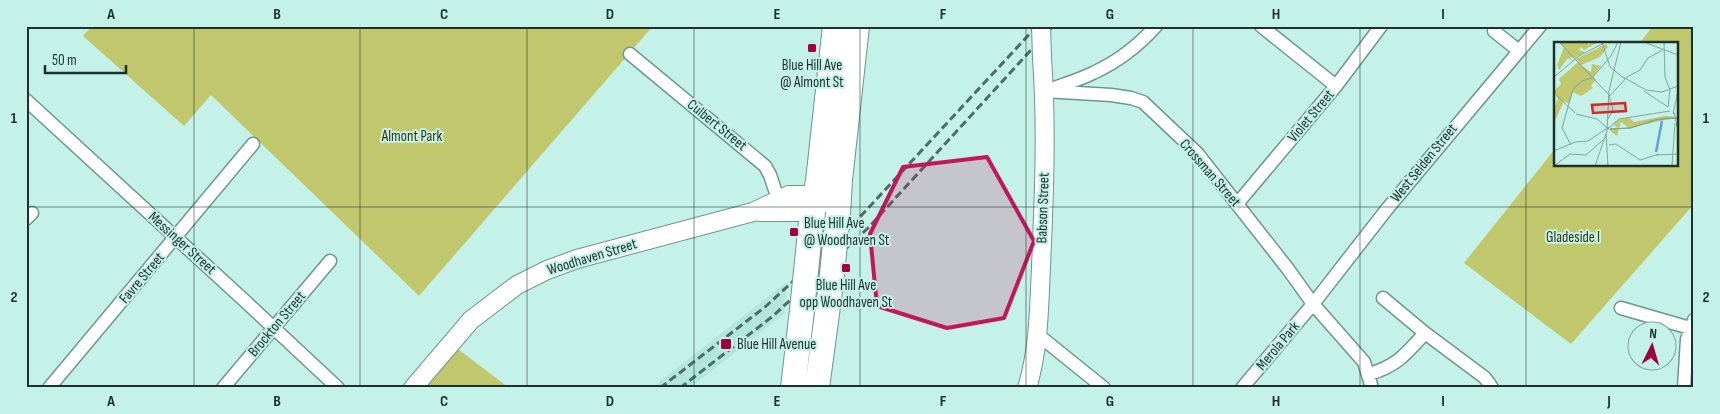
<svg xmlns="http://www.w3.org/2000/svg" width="1720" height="414" viewBox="0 0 1720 414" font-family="'Sofia Sans Condensed',sans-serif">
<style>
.built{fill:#b1e8dd}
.green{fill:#c1c76c}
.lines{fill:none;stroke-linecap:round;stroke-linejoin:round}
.street-casing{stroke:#6d978e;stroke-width:15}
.secondary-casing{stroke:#6d978e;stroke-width:20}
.highway-casing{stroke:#6d978e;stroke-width:26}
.street{stroke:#fff;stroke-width:12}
.secondary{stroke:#fff;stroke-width:18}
.highway{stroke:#fff;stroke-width:24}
.rail{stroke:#506a64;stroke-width:3;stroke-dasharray:8 4;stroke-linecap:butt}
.secondary-bridge-casing{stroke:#6d978e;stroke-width:20;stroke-linecap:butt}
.highway-bridge-casing{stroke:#6d978e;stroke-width:26;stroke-linecap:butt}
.secondary-bridge{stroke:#fff;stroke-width:18}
.highway-bridge{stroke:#fff;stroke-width:24}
.marked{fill:#c2185b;fill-opacity:0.2;stroke:#c2185b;stroke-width:4;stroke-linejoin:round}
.grid{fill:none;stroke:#1e302c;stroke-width:1;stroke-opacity:0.55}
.poi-dot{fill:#a0023f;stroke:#c5f2e8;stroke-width:2}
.labels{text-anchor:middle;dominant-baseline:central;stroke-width:4;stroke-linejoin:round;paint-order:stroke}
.poi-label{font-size:15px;fill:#1e302c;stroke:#c5f2e8}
.street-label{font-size:15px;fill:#1e302c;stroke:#c5f2e8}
.park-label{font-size:15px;fill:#33350c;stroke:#c5f2e8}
.inset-river{fill:none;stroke:#5ca1e2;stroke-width:2.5}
.inset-road{fill:none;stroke:#82a49d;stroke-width:1}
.view{fill:#d62828;fill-opacity:0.15;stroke:#d62828;stroke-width:2.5}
.inset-edge{fill:none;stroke:#1e302c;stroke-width:2.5}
.neatline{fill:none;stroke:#1e302c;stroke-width:2}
.grid-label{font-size:16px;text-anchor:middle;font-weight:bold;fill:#1e302c}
</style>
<rect width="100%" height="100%" fill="#c5f2e8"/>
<path class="built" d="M787 282 784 314 690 388H651Z"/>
<path class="green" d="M92 26H653L419 296 211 95 184 126 83 36Z
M1653 26H1694V204L1571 344 1464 263 1555 149V165H1676V44H1639Z
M458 349 509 388H426Z"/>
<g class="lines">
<defs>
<path id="street" d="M1261 26 1336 86
M1494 31 1519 51
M630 54 765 166 770 175 781 208
M1049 90C1064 84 1079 80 1093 73 1117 62 1139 45 1156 26
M1044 91 1111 95 1131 98 1143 102 1197 153 1288 269 1313 304 1364 362 1372 388
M26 100 246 302 338 388
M1237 204 1336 86 1381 26
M26 219 32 213
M1383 298 1425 333
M1621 308 1690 328
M1037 334 1104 388
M1369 374C1397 366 1406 354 1425 333L1484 377 1489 383 1492 388
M49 388 253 144
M223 388 330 261
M1242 388 1313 304 1387 209 1540 26
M1684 388 1687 339 1694 320"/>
<path id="secondary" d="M759 212H823
M413 388 471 320 517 285 547 270 577 259 753 212 789 195H803L825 201
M1027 388C1039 349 1039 308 1041 267 1044 197 1047 128 1042 58"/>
<path id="highway" d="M838 213 840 180 857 26
M809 242 812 211 818 181 835 26
M793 388 802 310
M817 388 831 284"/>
</defs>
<use href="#street" class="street-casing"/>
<use href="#secondary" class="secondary-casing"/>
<use href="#highway" class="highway-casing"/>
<use href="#street" class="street"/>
<use href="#secondary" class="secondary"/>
<use href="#highway" class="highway"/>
<path class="rail" d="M660 388 765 307 813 263 859 218 1037 26
M680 388 773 316 868 228 1053 26"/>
<defs>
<path id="secondary-bridge" d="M1041 26 1042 58"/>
<path id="highway-bridge" d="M831 284 838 213
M802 310 809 242"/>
</defs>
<use href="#secondary-bridge" class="secondary-bridge-casing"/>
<use href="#highway-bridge" class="highway-bridge-casing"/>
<use href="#secondary-bridge" class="secondary-bridge"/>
<use href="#highway-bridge" class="highway-bridge"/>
</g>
<path class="marked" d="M987 157 1034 241 1004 318 947 328 877 306 870 234 903 167Z"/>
<path class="grid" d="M194 26V388M360 26V388M527 26V388M694 26V388M860 26V388M1026 26V388M1193 26V388M1360 26V388M1526 26V388M26 207H1694"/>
<g class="poi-dot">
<rect x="807" y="43" width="10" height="10" rx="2.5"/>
<rect x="789" y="227" width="10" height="10" rx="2.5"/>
<rect x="841" y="263" width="10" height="10" rx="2.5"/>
<rect x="720" y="338" width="12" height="12" rx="2.5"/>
</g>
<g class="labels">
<g class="poi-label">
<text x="812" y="65">Blue Hill Ave<tspan x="812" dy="17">@ Almont St</tspan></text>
<text x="804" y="223" text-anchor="start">Blue Hill Ave<tspan x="804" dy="17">@ Woodhaven St</tspan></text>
<text x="846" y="285">Blue Hill Ave<tspan x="846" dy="17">opp Woodhaven St</tspan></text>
<text x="737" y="344" text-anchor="start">Blue Hill Avenue</text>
</g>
<g class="street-label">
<text transform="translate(1311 116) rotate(-50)">Violet Street</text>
<text transform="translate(717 125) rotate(39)">Culbert Street</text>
<text transform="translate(1424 163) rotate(-51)">West Selden Street</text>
<text transform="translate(1210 173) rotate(49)">Crossman Street</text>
<text transform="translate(1043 208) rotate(-88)">Babson Street</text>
<text transform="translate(182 243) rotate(42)">Messinger Street</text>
<text transform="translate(592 257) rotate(-17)">Woodhaven Street</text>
<text transform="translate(142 278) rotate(-50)">Favre Street</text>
<text transform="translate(277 324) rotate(-50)">Brockton Street</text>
<text transform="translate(1278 346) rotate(-50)">Merola Park</text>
</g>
<g class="park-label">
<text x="412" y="136">Almont Park</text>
<text x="1573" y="237">Gladeside I</text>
</g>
</g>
<g transform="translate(1554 42)">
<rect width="124" height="124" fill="#c5f2e8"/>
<path d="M5 0H32L35 3 36 0 43 1 30 8 27 5 25 8 31 10 21 16 16 15 18 19 14 16 5 28 3 23 10 5ZM52 2 54 5 46 15 27 23 37 30 38 22 47 24 39 35 42 37 37 44 39 46 27 54 19 50 15 62 10 59 0 81V65L4 57 0 49 7 42 5 37 24 20 22 17ZM111 74 124 75 75 86 67 80 63 94 54 87 64 86 60 83 62 79 75 75 80 80Z" fill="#c1c76c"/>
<path class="inset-river" d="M102 110 108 79"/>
<path class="inset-road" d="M5 0 55 53M48 0 56 25 71 37M90 0 124 13M110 0 111 35 116 48 114 65M60 28 67 0M0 35 25 14 50 1M69 35 92 48 108 50 124 44M90 49 114 65M0 51 21 71M54 56 73 35 86 28 94 16 109 8M120 70 124 89M22 72 43 77 52 85M119 72 124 49M112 76H124L100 78 77 86H75L56 87 76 86 99 79 101 78ZM54 77 59 68 55 53M50 83 54 87 65 77 116 69M52 92 54 124M17 103 8 86 19 47 28 39 38 36 57 14 64 0M55 103 62 102 86 118 105 112M0 109 21 100 34 99 55 85M102 113 124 112M0 124 16 112 32 113 49 98M41 124 53 89 55 49 60 28M118 124 121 81"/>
<path class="view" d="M71 61 72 69 39 71 38 63Z"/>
<rect width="124" height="124" class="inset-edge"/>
</g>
<rect width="1720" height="414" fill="none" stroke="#c5f2e8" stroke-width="55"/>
<g transform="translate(1652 346) rotate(5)"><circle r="24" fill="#c5f2e8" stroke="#82a49d"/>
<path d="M0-4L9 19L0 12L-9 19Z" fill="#a0023f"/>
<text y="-8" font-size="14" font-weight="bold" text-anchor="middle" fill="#1e302c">N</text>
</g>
<path d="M45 65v8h81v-8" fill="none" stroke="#1e302c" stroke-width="2.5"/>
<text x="52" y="65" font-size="15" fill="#1e302c" stroke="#c5f2e8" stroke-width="4" paint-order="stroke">50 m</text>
<rect x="28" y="28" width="1664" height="358" class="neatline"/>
<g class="grid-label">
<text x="111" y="19">A</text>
<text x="277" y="19">B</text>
<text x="444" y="19">C</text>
<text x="610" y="19">D</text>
<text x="777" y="19">E</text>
<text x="943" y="19">F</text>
<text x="1110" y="19">G</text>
<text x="1276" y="19">H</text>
<text x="1443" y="19">I</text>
<text x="1609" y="19">J</text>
<text x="14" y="123">1</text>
<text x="1706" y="123">1</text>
<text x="14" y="302">2</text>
<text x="1706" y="302">2</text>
<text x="111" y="406">A</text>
<text x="277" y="406">B</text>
<text x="444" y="406">C</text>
<text x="610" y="406">D</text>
<text x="777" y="406">E</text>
<text x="943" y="406">F</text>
<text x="1110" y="406">G</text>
<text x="1276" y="406">H</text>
<text x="1443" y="406">I</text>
<text x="1609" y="406">J</text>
</g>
</svg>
